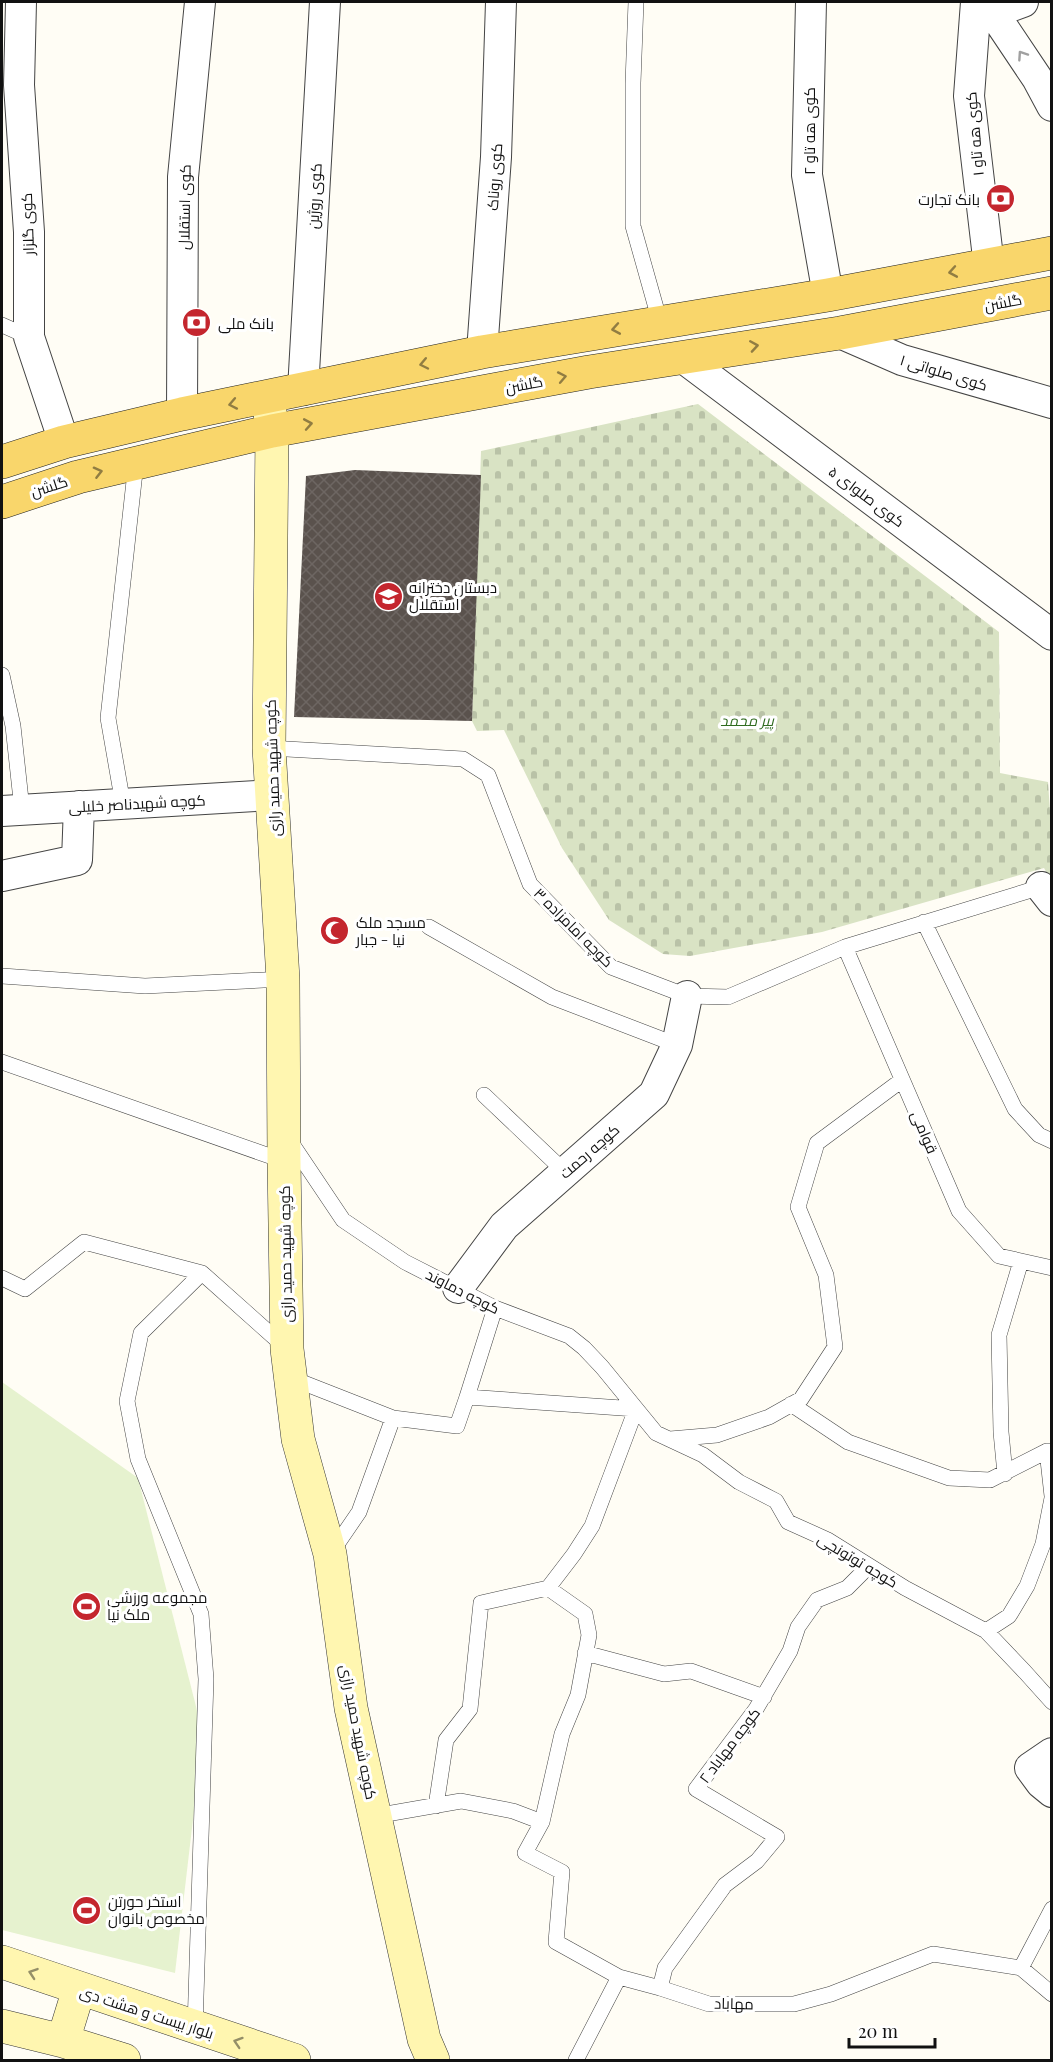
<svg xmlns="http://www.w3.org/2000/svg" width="1053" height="2062" viewBox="0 0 1053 2062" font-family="'Playfair Display',Cairo,serif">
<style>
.cemetery{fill:url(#cemetery-stones)}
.pitch{fill:#e6f2cf}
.building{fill:url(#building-cross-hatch)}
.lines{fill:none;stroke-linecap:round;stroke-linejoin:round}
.lane-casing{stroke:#444;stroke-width:16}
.street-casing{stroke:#444;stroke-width:32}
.secondary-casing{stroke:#333;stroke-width:34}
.primary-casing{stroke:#222;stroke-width:34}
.lane{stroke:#fff;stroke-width:15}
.street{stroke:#fff;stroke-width:30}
.secondary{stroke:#fff6b0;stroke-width:33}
.primary{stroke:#f9d66b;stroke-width:33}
.oneway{stroke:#a0a0a0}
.oneway2{stroke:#917d42}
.oneway3{stroke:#948f68}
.labels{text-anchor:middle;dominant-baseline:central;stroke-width:6;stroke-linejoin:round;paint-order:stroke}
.street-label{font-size:15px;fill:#111;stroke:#fff}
.poi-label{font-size:15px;fill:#111;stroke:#fff;text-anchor:start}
.park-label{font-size:15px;font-style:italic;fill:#2f6b1f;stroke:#fff}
</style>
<defs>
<pattern id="cemetery-stones" width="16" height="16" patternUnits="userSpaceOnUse" patternTransform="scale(1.5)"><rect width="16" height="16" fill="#d9e3c4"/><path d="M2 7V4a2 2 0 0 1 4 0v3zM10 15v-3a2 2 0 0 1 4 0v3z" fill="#b9c2a7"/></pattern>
<pattern id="building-cross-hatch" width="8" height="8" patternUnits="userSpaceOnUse" patternTransform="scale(1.5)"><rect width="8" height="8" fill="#5a524d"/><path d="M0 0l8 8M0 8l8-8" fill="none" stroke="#6d6662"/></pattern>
</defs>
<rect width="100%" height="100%" fill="#fffdf5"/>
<path class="cemetery" d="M698 404 999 632 1000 773 1048 782 1050 811H1052L1051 880 1044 868 822 932 690 956 663 954 609 920 562 848 504 730 477 731 472 721 481 451Z"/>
<path class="pitch" d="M2 1382 138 1478 203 1734 175 1973 2 1930Z"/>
<path class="building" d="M355 470 481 475 472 721 294 717 306 476Z"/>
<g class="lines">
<defs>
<path id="lane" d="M636 2 633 83V226L660 322
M2 325 29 337
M2 675 13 726 21 800 18 810
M269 748 463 759 488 775 530 884 611 967 687 996 728 997 845 947 1041 887
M123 804 108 718 136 463
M924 922 1015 1109 1039 1135 1052 1141
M429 927 552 997 677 1045
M845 947 959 1211 999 1256 1052 1268
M2 976 145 986 283 979
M2 1062 284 1161
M484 1095 565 1172
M290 1141 343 1220 405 1262 495 1308 569 1336 584 1348 602 1367 656 1433 703 1455 739 1482 776 1501 788 1522 828 1540 905 1588 986 1631 1025 1672 1052 1702
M2 1278 25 1289 84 1242 202 1273 285 1347
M291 1378 393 1418
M467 1397 495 1308
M791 1404 848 1442 949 1478 990 1480 1047 1451H1052
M670 1439 717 1435 769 1417 801 1399 835 1347 826 1275 798 1207 817 1143 902 1080
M1047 1451 1052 1496
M1005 1474 1001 1432 999 1335 1021 1261
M331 1553 359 1512 393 1418 457 1426 467 1397 636 1409 592 1526 574 1554 548 1588 481 1603 470 1709 446 1740 436 1806
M986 1631 1009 1616 1027 1586 1043 1544 1052 1498
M585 1653 664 1674 691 1671 764 1697
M375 1816 461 1801 513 1811 542 1822 562 1734 578 1695 589 1635 585 1614 548 1588
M542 1822 525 1853 562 1872 556 1942 619 1977 660 1988 709 2004H794L831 1994 933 1954 1021 1968 1052 1994
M1021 1968 1052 1909
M660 1988 665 1968 725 1885 757 1861 777 1837 696 1789 756 1709 790 1651 798 1627 817 1600 847 1588 869 1566
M195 2028 206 1679 201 1614 138 1459 127 1401 141 1333 202 1273
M576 2060 619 1977"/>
<path id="street" d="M21 2 19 85 29 232V337L64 442
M811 2 807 175 828 295
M976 2 969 96 989 266
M986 2 1037 78 1052 106
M993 13 1023 2
M840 333 902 360 1052 403
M482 352 496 157 501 2
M682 357 1052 635
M303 390 325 2
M182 414 183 177 200 2
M2 811 272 795
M2 876 77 860 79 806
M1041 887 1052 901
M458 1288 504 1226 654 1094 677 1045 687 996
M1052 1753 1030 1768 1041 1783 1052 1792"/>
<path id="secondary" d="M269 402 272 431 269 748 283 979 284 1161 287 1349 298 1439 330 1554 351 1708 424 2039 433 2060
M2 1962 294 2060
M2 2026 63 2041 124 2060
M63 2041 79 1989"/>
<path id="primary" d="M2 462 64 442 182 414 482 352 828 295 1052 253
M2 502 78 477 272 431 589 372 840 333 1052 293"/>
</defs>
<use href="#lane" class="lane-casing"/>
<use href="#street" class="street-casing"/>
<use href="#secondary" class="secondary-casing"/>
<use href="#primary" class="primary-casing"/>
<use href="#lane" class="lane"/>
<use href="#street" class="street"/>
<use href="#secondary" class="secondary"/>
<use href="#primary" class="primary"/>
</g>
<defs><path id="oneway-chevron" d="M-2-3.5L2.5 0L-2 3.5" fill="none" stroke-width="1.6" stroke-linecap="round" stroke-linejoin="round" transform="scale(1.5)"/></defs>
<use class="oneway" href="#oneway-chevron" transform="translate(1022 55) rotate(-124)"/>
<g class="oneway2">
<use href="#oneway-chevron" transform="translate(953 272) rotate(170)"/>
<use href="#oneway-chevron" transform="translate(616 329) rotate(170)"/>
<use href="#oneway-chevron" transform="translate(754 346) rotate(-9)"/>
<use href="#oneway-chevron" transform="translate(424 364) rotate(168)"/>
<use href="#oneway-chevron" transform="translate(562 377) rotate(-11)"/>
<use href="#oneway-chevron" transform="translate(233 404) rotate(169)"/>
<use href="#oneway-chevron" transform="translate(308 424) rotate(-10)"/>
<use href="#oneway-chevron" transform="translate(98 472) rotate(-14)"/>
</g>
<g class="oneway3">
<use href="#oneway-chevron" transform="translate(33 1973) rotate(-161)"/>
<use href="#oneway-chevron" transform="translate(238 2042) rotate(-162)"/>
</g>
<defs>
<symbol id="bank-disc" viewBox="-11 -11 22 22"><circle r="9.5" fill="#c4262e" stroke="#fff"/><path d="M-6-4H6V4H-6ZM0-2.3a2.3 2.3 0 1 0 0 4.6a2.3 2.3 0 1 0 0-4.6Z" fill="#fff"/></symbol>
<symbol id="school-disc" viewBox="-11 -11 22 22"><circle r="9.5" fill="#c4262e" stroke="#fff"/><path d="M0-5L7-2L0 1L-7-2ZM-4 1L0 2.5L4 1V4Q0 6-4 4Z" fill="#fff"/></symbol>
<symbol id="mosque-disc" viewBox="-11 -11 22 22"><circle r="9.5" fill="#c4262e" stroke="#fff"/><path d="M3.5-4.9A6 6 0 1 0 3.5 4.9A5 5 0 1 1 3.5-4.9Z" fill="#fff"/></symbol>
<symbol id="stadium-disc" viewBox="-11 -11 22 22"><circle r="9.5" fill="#c4262e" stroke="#fff"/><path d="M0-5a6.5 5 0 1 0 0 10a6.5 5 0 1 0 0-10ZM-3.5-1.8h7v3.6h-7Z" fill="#fff"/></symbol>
</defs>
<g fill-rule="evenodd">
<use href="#bank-disc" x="984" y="182" width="33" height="33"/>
<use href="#bank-disc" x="180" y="306" width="33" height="33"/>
<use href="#school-disc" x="372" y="580" width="33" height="33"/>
<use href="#mosque-disc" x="318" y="914" width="33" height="33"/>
<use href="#stadium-disc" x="70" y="1590" width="33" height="33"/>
<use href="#stadium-disc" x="70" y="1894" width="33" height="33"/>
</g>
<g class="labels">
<g class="street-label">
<text transform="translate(809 131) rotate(-90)">کوی هه تاو ۲</text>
<text transform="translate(974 134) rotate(-95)">کوی هه تاو ۱</text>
<text transform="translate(494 177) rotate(-86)">کوی روناک</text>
<text transform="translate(314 196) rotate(-87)">کوی روژین</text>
<text transform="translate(184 207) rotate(-89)">کوی استقلال</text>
<text transform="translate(27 224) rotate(-92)">کوی گلزار</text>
<text transform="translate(1003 302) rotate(-11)">گلشن</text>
<text transform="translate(944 372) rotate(17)">کوی صلواتی ۱</text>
<text transform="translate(524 384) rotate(-11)">گلشن</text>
<text transform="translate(49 486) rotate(-18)">گلشن</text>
<text transform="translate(867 496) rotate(37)">کوی صلوای ۵</text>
<text transform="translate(272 768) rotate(-92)">کوچه شهید حمید رازی</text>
<text transform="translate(137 803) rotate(-3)">کوچه شهیدناصر خلیلی</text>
<text transform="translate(574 927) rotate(45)">کوچه امامزاده ۳</text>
<text transform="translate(925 1132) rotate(67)">قوامی</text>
<text transform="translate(589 1151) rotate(-41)">کوچه رحمت</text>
<text transform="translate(285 1254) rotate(-91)">کوچه شهید حمید رازی</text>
<text transform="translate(463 1291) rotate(27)">کوچه دماوند</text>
<text transform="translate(858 1560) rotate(31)">کوچه توتونچی</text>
<text transform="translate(359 1732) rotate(79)">کوچه شهید حمید رازی</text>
<text transform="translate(729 1745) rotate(-53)">کوچه مهاباد ۲</text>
<text transform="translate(734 2003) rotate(1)">مهاباد</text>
<text transform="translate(147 2012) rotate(18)">بلوار بیست و هشت دی</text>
</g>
<g class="poi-label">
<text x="980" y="199" text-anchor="end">بانک تجارت</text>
<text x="218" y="323">بانک ملی</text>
<text x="409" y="587">دبستان دخترانه<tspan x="409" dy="17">استقلال</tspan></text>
<text x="356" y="922">مسجد ملک<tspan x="356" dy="17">نیا - جبار</tspan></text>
<text x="107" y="1597">مجموعه ورزشی<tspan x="107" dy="17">ملک نیا</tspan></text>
<text x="108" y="1901">استخر حورتن<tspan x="108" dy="17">مخصوص بانوان</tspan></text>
</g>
<g class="park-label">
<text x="747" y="720">پیر محمد</text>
</g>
</g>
<rect width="1053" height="2062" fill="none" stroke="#111111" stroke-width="6"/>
<path d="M849 2038v9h86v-9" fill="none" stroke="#111111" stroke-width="3"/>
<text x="858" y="2038" font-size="18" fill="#111111" stroke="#ffffff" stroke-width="4.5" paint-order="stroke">20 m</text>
</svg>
